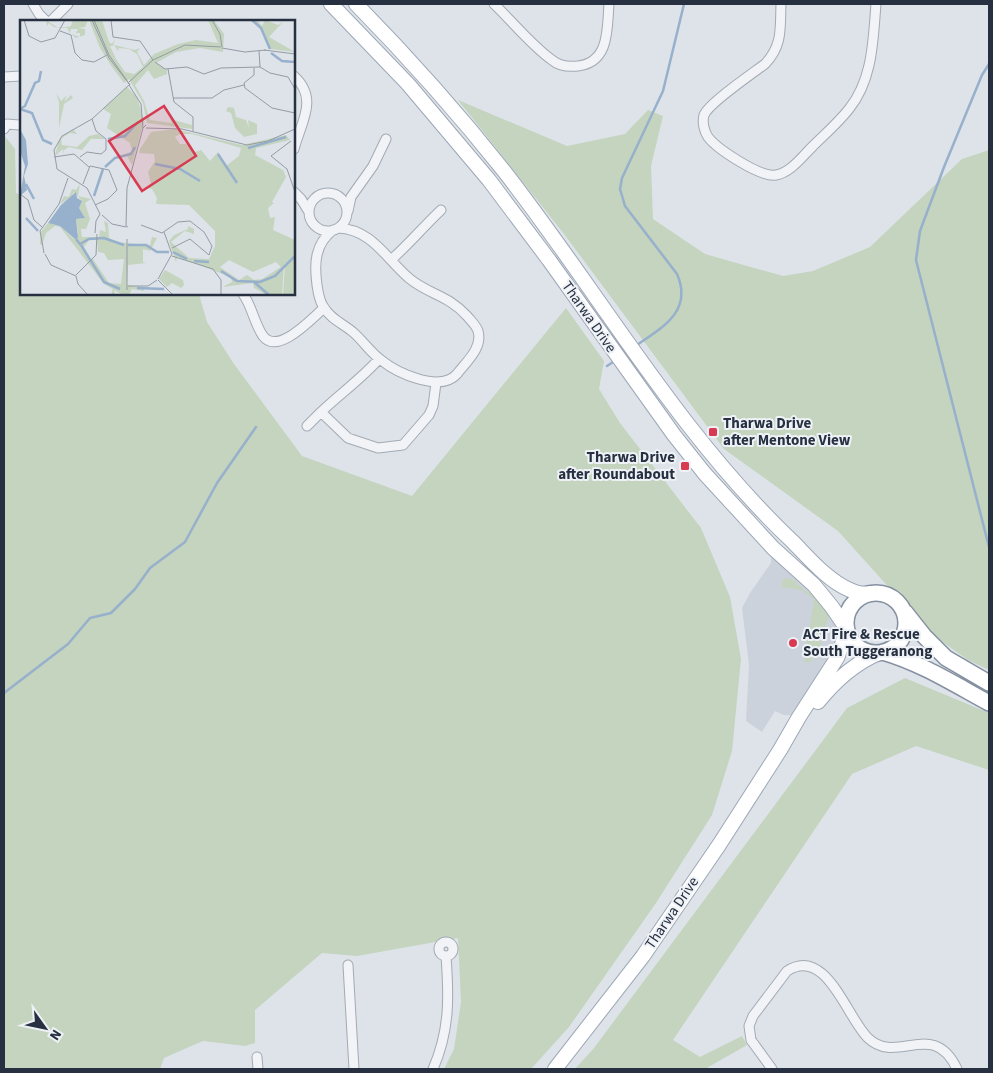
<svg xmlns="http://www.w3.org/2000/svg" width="993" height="1073" viewBox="0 0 993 1073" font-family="'Source Sans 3',sans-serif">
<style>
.built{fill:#ccd2db}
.green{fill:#c4d4bf}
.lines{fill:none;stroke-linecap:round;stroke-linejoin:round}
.stream{stroke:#97b0cc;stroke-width:2.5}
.minor-casing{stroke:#a3aab3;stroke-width:11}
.primary-casing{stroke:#9da7b6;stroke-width:16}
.trunk-casing{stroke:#8590a1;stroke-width:18}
.minor{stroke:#f1f3f7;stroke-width:9}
.primary{stroke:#fff;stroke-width:14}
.trunk{stroke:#fff;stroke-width:15}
.poi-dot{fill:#d73a51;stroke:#eef2f6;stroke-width:2}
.labels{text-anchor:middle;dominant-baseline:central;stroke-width:4;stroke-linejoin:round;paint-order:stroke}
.street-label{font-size:15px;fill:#263041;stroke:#eef2f6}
.poi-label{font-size:15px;font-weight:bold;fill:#263041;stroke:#eef2f6;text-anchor:start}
.inset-river{fill:none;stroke:#97b0cc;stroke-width:2.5}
.inset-road{fill:none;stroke:#949ba6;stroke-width:1}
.view{fill:#d73a51;fill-opacity:0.15;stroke:#d73a51;stroke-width:2.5}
.inset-edge{fill:none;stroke:#263041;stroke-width:2.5}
</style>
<rect width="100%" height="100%" fill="#dee3e9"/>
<path class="built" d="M771 555 816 596 835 621 841 642 796 715H784L775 711 762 732 746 721 749 665 742 608 750 593 771 563Z"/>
<path class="green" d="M458 100 567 146 625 134 648 110 663 116 651 166 653 219 705 254 783 276 813 271 870 247 962 159 989 150V670L968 660 930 633 838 531 724 449 564 234Z
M4 135 15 149 16 193 21 195V294H199L207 322 234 364 302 456 412 496 566 308 604 361 599 389 620 423 701 528 730 597 741 659 732 751 712 815 656 903 569 1027 531 1069H444L454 1049 461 1002 458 938 357 956 322 953 255 1010V1043L245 1046 203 1041 164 1058 160 1069H4Z
M789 578 792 579 807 592 816 596 830 614 824 629 818 656 814 661V656L811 655V662H804L814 599 801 590 781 587 782 580Z
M905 678 989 713V770L916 746 852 774 673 1040 700 1057 742 1036 747 1045 705 1069H575L594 1048 847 708Z"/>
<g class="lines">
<path class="stream" d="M989 64 982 75 944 167 920 231 916 260 989 547
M637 345C663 327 693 311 677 274L625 206 620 189 622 178 663 91 684 4
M607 366 616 360
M4 693 68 644 90 618 111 613 135 589 150 568 185 542 217 483 256 427"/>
<defs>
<path id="minor" d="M33 4 39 14 46 21
M494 4C512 21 532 46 552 60 559 66 569 67 578 66 610 62 607 28 609 4
M781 4C780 28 783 45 765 64 753 73 709 103 704 115 702 122 704 131 708 137 717 149 761 178 776 175 790 173 802 157 812 147 824 135 838 123 849 109 873 79 873 40 876 4
M51 21 68 4
M294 76C319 99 301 122 294 149
M4 77 21 76
M4 129 7 124 19 125
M294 192 301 199 309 212
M309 212a19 19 0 1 1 38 0a19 19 0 1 1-38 0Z
M348 211 351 197 373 166 386 139
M333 230C315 244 314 263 317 285 318 292 319 300 323 306 330 319 344 324 354 333 364 342 371 353 381 360 397 373 440 393 457 374 466 362 483 348 478 331 476 325 471 321 467 316 448 295 430 295 410 279 387 260 372 229 338 228
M392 259C409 244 424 226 441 210
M243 294C252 306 254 323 263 336 278 356 312 318 324 308
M321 412C340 394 361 379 379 359
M307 426 321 412 348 438 378 448 403 445 429 415 433 406 436 383
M439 949a7 7 0 1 1 14 0a7 7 0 1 1-14 0Z
M348 965 354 1069
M257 1057 258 1069
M433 1069C450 1030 449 997 446 956
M772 1069 751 1040 749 1026 753 1016 787 971C826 945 847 1018 868 1038 897 1066 933 1018 957 1069"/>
<path id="primary" d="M331 4 408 84 489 180 549 260 674 435 705 474 773 548 814 585 832 607 847 629
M356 4C408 57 458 113 504 171 600 294 678 433 792 541 809 558 828 581 850 590 858 594 864 594 873 593
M818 702C834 682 855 663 879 653
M555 1069 643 956 719 845 780 750 799 717 837 658 847 631"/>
<path id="trunk" d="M846 623a30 30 0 1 1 60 0a30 30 0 1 1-60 0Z
M905 612 924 636 946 658 989 683
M883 652C921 663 954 684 989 703"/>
</defs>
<use href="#minor" class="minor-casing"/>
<use href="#primary" class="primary-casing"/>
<use href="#trunk" class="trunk-casing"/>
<use href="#minor" class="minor"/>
<use href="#primary" class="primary"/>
<use href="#trunk" class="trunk"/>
</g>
<g class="poi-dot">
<rect x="708" y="427" width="10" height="10" rx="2.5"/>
<rect x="680" y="461" width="10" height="10" rx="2.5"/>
<circle cx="793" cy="643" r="5"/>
</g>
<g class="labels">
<g class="street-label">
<text transform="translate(589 317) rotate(55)">Tharwa Drive</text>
<text transform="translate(672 913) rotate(-56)">Tharwa Drive</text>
</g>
<g class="poi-label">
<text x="723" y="423">Tharwa Drive<tspan x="723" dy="17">after Mentone View</tspan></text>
<text x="675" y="457" text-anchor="end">Tharwa Drive<tspan x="675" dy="17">after Roundabout</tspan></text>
<text x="803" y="634">ACT Fire &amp; Rescue<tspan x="803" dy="17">South Tuggeranong</tspan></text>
</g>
</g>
<g transform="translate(20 20)">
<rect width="275" height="275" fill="#dee3e9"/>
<path d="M26 0 37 7H47L51 6 53 0H68L65 7 58 8 65 9V15L56 18 51 14 60 17V13H56L58 9H51L50 13 47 8 34 7 29 3 27 6ZM69 0H82L89 22 92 24 95 19 93 26H90L96 39 105 52 114 54 123 47 117 34 109 29 99 28 98 31 94 25 115 30 120 28 117 32 124 45 134 34 158 24 176 20 198 23 188 0H194L204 14 203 32 180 28 156 32 136 43 147 50V54L134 59 128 50 115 65 124 81 130 100 152 103 150 99 172 105V109L127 103 123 83 109 59 104 63 92 47 80 28ZM229 0H237L242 6 245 0 258 5 263 2 249 17 275 32 250 29 241 8ZM107 67 117 77 124 101 112 145 106 134 112 131 110 123 87 108 91 94 83 89ZM36 73 41 81 47 75 44 82 51 75 53 78 44 84 39 108V82ZM208 87 214 88 216 97 226 100 229 108 228 100 237 104V114L224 117 215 108 211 93 206 91ZM155 109 222 125 266 115 270 120 236 128 235 135 263 150 266 157 252 182 254 183 248 188 250 198 255 197 253 210 275 220V236L264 245 262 275H247L234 268 233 263 202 267 212 262 211 257 157 237 156 242 149 221 154 215 168 209V206L174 209V214L165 211 151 222 169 238 189 239 195 226V211L169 185 136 184 137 178 132 169 128 168 131 164 128 152 135 141 134 134 119 133 120 129 131 112ZM160 114H172L221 128 219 136 206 146 198 132 190 141 181 130 175 132 166 124H160L155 117ZM209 240 233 252 256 242 261 247 242 259 234 260 227 255 219 260 200 247ZM54 110 57 114 50 113 45 116 41 119 42 125 57 127 69 116 78 114 85 119H71L62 130 49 127 44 130V135L43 129 35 136 39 120 44 115ZM60 164 58 176 71 179 65 183 70 199 66 209H61L62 217H79L80 210 86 212 84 201 88 203 89 218 95 222 130 225 132 217 137 218 130 231 123 229V242L126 243 108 245 107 265 124 267V271L112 269 109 275H103L94 270 95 275H91L93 269 84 264 40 207 35 206 26 213 22 225 20 224 21 212 28 203 40 206 54 219 58 214 56 199 65 198 59 188 62 181 54 172 51 177 40 184 44 176 49 177 52 169 56 170ZM69 220H77L78 232 84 233 88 240 104 239 101 264 89 263 73 239 70 241 64 227ZM275 237V275H263L265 246ZM145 250 163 260 164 265 161 268 152 263 147 267 139 259Z" fill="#c4d4bf" fill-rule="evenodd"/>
<path d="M0 109 6 120 8 144 4 156 7 170 0 176 5 146 1 134ZM56 172 57 178 62 181 59 188 65 198 56 199 58 218 55 219 40 206 28 203 41 185Z" fill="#97b0cc"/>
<path class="inset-river" d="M232 0 241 8 250 29M251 33 262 41 275 42M0 89 12 93 23 120 32 124M0 89 5 86 15 63 19 61 21 51M88 119 105 116 118 102M228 128 266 117M198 134 217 163M135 144 160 149 180 161M85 147 95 138 111 134 115 127M6 164 14 179M74 176 83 149M6 198 18 211M56 219 60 224 69 219 84 218 104 225M61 225 84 262 100 269M108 225H126L137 232H149M153 232 167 239M174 241 189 242M201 251 217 261 240 262 255 256 275 236M234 262 249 275M117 268 144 269"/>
<path class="inset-road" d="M4 0 9 16 21 22 35 18 45 0M72 0 89 38 110 65 89 35 74 0M91 0 93 17 120 21 133 40M192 0 200 14 202 27M40 11 51 15 55 33 62 40 74 42 87 35M202 28 225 32 246 30M244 30 275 34M239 31 240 47M133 40 165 25 201 27M135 42 145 49 167 47 184 54 201 48 240 47M240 47 250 53 268 57 275 69M234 48V55L224 63 225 68 252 88 275 93M148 49 154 82 173 97V111M109 62 133 40M109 65 121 84 123 108 126 105M153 78H192L204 70 224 65M126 108 162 109 227 125 248 121 275 109M271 121 251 136 267 149 275 172M34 137 54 134 69 147M60 137 67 132 81 134 86 130V119L76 111 72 99M63 164 70 146 89 150 97 170 88 179 75 185M0 174 8 180 14 200 22 207M80 194 67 168 37 149 34 130 42 116 72 99 109 65M82 195 92 204 106 207M121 205 142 213 158 202 170 201 184 212 192 226 189 235 170 219 152 228M108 207 106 206 107 168 123 108M75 213 76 201 80 194M24 233 20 211 39 184 48 158M25 234 31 245 56 256 58 264 67 274M152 236 193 249 201 260V275M56 255 76 235 77 214M138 259 152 234 144 212M138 260 153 275M108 266H128L137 260M107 270V219"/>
<path class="view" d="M144 86 176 136 122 171 89 121Z"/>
<rect width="275" height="275" class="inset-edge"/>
</g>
<rect width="993" height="1073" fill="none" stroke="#263041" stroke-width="10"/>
<g transform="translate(45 1028) rotate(123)" stroke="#eef2f6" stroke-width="4" paint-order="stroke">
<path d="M0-4L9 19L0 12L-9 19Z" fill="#263041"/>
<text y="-8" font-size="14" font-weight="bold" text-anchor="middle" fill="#263041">N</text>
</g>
</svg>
